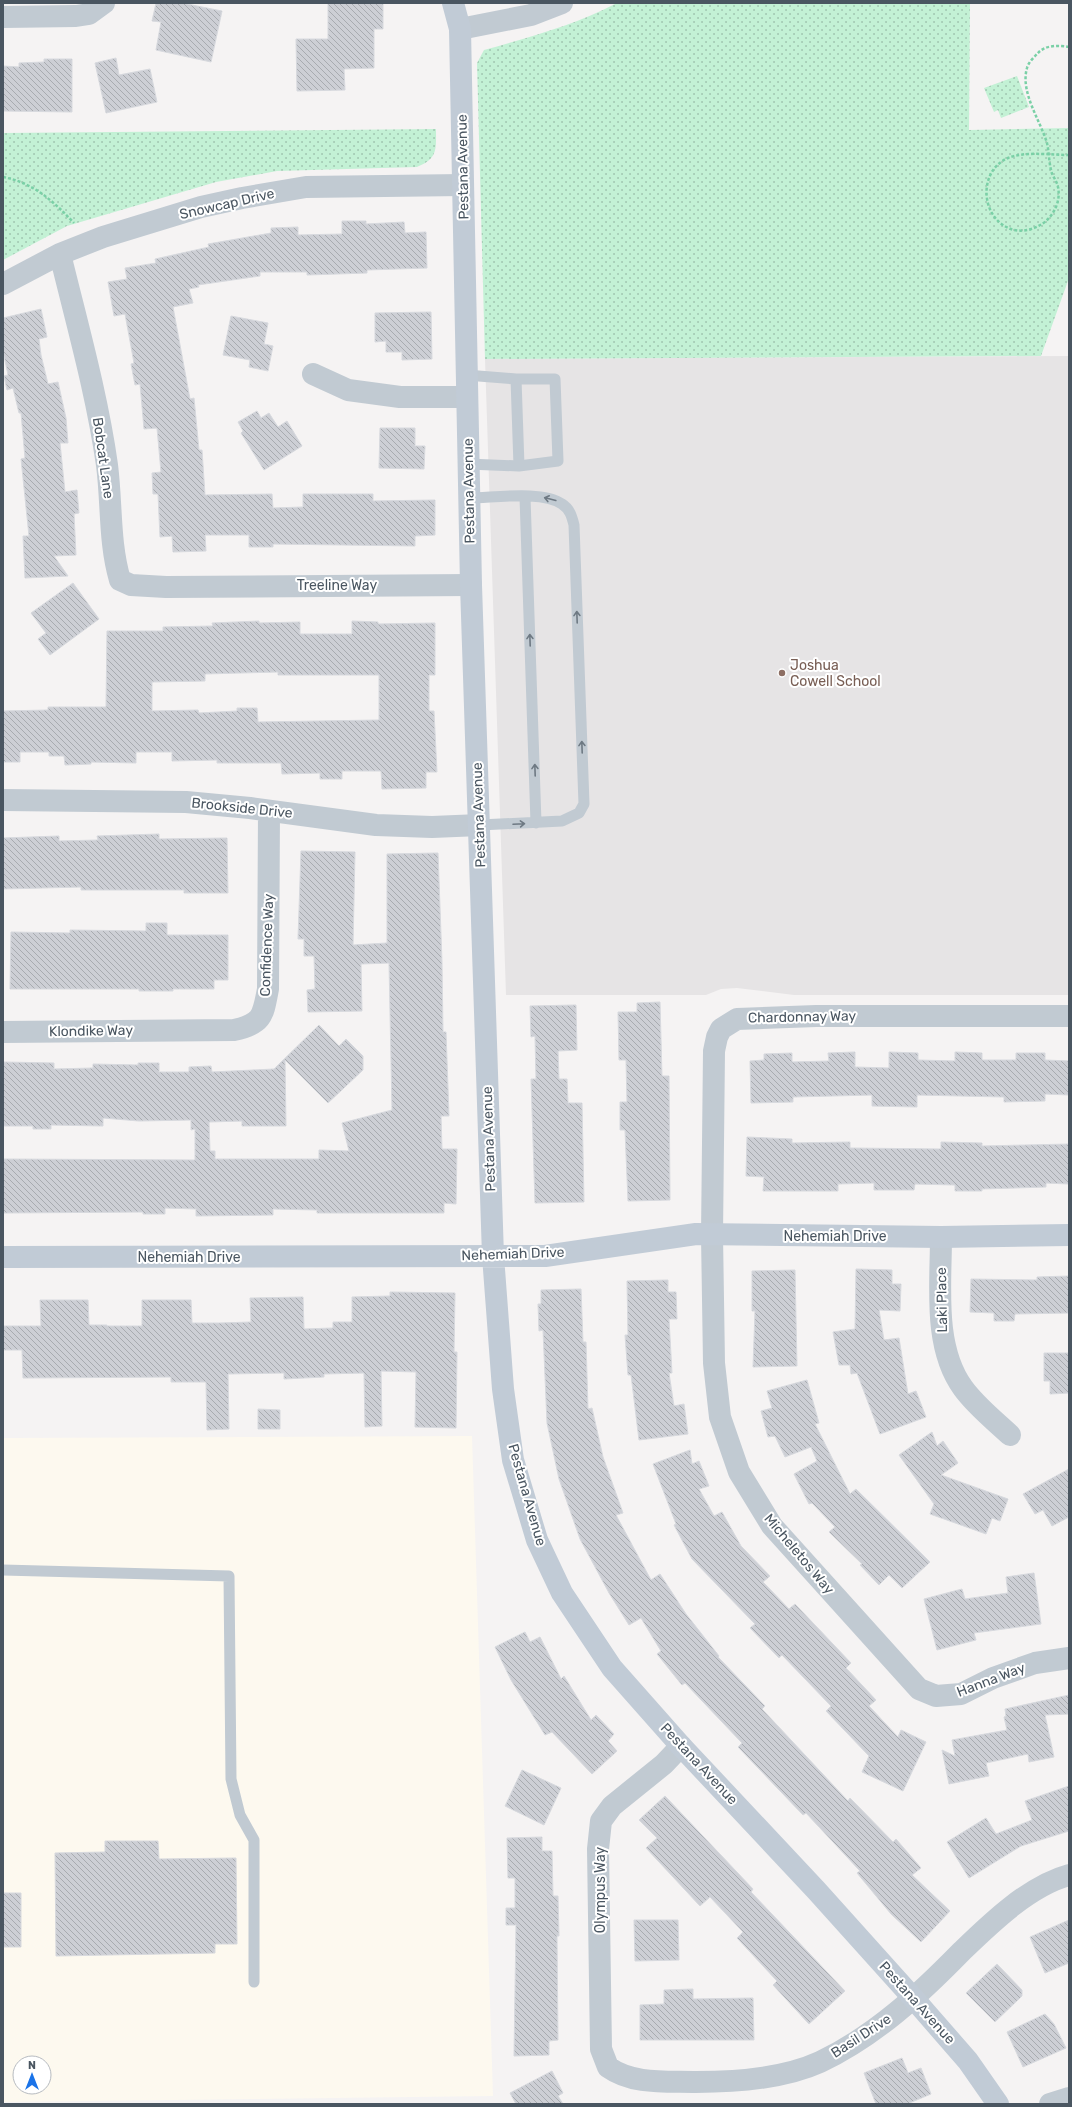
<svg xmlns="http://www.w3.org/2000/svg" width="1072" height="2107" viewBox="0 0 1072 2107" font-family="Rubik,sans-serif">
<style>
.commercial{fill:#fdf9ef;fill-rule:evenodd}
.education{fill:#e6e4e5}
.park{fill:url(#park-dots)}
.building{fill:url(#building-back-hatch);stroke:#d7d9de;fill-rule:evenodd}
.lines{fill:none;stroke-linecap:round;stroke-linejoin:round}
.path{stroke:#7ad0a6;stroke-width:2.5;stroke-dasharray:3 2;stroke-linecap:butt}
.lane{stroke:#c1cad2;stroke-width:11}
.street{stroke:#c1cad2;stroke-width:22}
.secondary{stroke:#c1cbd6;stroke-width:22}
.oneway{stroke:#6e7983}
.education-dot{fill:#8d6e63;stroke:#fff;stroke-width:1.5}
.labels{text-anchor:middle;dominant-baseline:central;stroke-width:4;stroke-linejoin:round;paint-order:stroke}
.street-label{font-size:14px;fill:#4a5661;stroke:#fff}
.education-label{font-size:14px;fill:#785e54;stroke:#fff;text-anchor:start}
</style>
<defs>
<pattern id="park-dots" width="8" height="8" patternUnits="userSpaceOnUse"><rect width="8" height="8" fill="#c3f1d5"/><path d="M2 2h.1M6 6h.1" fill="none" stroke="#a0c6b0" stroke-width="1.8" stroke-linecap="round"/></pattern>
<pattern id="building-back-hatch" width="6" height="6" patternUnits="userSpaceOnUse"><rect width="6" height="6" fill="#cdcfd5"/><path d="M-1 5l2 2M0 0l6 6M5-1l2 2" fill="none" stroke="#a8abb0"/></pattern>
</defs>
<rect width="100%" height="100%" fill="#f5f3f3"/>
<path class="commercial" d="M472 1436 493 2096 3 2102V1438ZM20 2063H44V2087H20Z"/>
<path class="education" d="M1069 356V995H794L737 988 721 989 706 995H506L485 359Z"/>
<path class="park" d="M617 3H970L969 130 1069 128V278L1041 356 485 359 477 63 484 50C530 37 575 25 617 3Z
M1017 76 1029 107 1001 118 998 110 994 112 984 88Z
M436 129C436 149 438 159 417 167L277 171 216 182 67 226 3 260V133Z"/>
<path class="building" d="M156 3H182L222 11 211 62 156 50 161 22 152 21Z
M328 3H383V29H374V68L344 69 345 90 297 91 296 39H328Z
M116 58 119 75 150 69 157 102 106 113 95 63Z
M44 59H72V112L3 111V66L19 67V63L44 62Z
M342 221H366V224L404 222 405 233 426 232 427 268 367 270V273L307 275V272H260V276L198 285 199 287 189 289 193 303 173 307 190 399 194 398 199 450H202L205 495 272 494 273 508 303 507V494H373V501L435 500V535L415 536V546L273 544V547H249V535H205L206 551 173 552 172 536 160 537 158 494H153L152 473 161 472 157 428 144 429 140 384 135 385 131 364 134 363 125 314 114 316 108 282 127 279 125 268 156 263 155 259 209 247 208 244 271 233V228L298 227V235L342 234Z
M41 309 47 337 39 339 41 355 48 384 58 382 66 418 68 443H60L65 492 77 490 79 513 74 514 76 555 54 556 68 576 25 578 23 536H29L21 459 25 458 21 413H19L13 388 7 390 4 376 8 375 3 351V318Z
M431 312 432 359 402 360V352H386V341L375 342V313Z
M231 316 268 323 264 344 273 346 268 371 249 367 250 360 223 355Z
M257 411 261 418 269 413 278 427 287 421 302 446 264 470 241 433 243 431 238 422Z
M380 428H415V446H425L424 469 379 468Z
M73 583 99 619 50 655 38 639 46 633 31 613Z
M259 621V623L300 622V634H352V621L378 622V624L435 623V675H429V711H434L437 772H426V788L382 789 381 771H342V779H320V773L282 774 281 763H217V760L172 761V752H136V763L91 762V764L65 765 64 756H49V752H20V762H3V711L48 710V707H106L107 631H163V627L213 626 212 623ZM278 672V675H379V720L258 722 257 708H237V711L199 713 198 710 152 711V682L205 681V674Z
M159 834V839L227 838 228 893H184V890H81V887L3 889V838L59 836V841L98 840 97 836Z
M301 851 355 852 353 945 387 943V854L438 853 442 962 443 1032H446L449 1116H441L442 1149H457L456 1204 444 1203V1213H317V1210L273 1209V1215L196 1216V1209L165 1208V1214H143V1212L3 1213V1159L195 1160V1129L191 1130V1120L139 1121 103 1118V1126L51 1125V1129H33V1126H3V1062L54 1063V1069L93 1068V1064L138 1065V1063H159V1072H189V1067L211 1066 212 1072 274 1069 319 1025 339 1046 346 1039 363 1056V1070L328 1103 285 1060 286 1126H242V1121L209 1122 210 1151H215V1159H319V1150L349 1151 342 1123 392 1110 389 963 361 964 362 1011 308 1012 307 990 315 989 314 956H304V939H298Z
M146 923H167V935H228V980H214V989H173V991H139V989H10L11 932 70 933V930L146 931Z
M660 1002 662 1076H669L670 1200 628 1201 625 1130H620V1102H627L626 1060H619L618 1012H637V1003Z
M576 1005 577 1050 558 1051 559 1079H567L568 1103H582L584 1202 535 1203 531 1079H536L535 1036 531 1037 530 1006Z
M855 1052V1067L889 1068V1052L918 1053V1060L955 1061V1052L982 1053V1060H1016V1053H1045V1060L1069 1061V1095L1045 1094V1101L1004 1102V1097L917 1095V1107L872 1106V1095L793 1097V1102L751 1103 750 1061 764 1060V1054L792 1053V1062L829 1061 828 1053Z
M747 1137 792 1139V1143L850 1142V1148L941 1149V1142L982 1143V1146L1069 1144V1184L1046 1183V1187L982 1189V1191H955V1185L915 1184 914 1190H874V1183L838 1184V1191H763L764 1177 746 1176Z
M856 1269 892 1270V1284H901L900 1311 879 1310 884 1340 899 1338 908 1394 916 1391 926 1417 880 1434 857 1373 851 1374 850 1365H839L833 1332 855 1329Z
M795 1270 797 1366 753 1367 755 1311H752V1271Z
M1069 1276V1313L1015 1314 1014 1321H994V1313L970 1312 971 1279 1037 1280V1277Z
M668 1280V1292H676L677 1319H669L672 1373H669L674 1406 684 1404 688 1434 639 1440 631 1375H628L625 1335H628L627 1281Z
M581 1289 583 1342H586L588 1409 592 1408 603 1457 623 1513 616 1515 651 1580 660 1574 686 1614 719 1656 718 1657 765 1706 762 1709 848 1801 850 1798 893 1842 896 1839 921 1868 912 1875 950 1911 921 1942 891 1914 857 1873 860 1871 806 1813 803 1815 738 1747 742 1743 685 1683 682 1685 657 1654 661 1651 641 1618 629 1625 609 1593 580 1539 559 1479 547 1423 543 1330 539 1331 538 1304H541V1290Z
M390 1292 455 1293 454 1352H457L456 1428 415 1427 416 1372 381 1371 382 1426 365 1427 364 1373 324 1374V1377L284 1379V1373L228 1374 229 1429 207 1430 206 1382H171V1377L23 1378 22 1350H3V1326H41L40 1300H88L89 1325H107V1326H142V1300H191L192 1323H220L251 1322 250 1298 303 1297 304 1329 333 1328V1322H352V1297L390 1296Z
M1044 1353H1069V1393L1050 1394V1381H1044Z
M807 1380 819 1423 815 1424 850 1494 856 1489 930 1562 902 1588 889 1575 879 1585 860 1565 862 1564 829 1532 835 1527 812 1503 809 1504 794 1474 817 1461 811 1447 785 1457 775 1436 768 1437 761 1411 772 1408 767 1391Z
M258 1409 280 1410V1429H258Z
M932 1432 937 1446 943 1441 958 1463 941 1475 1008 1499 1000 1521 992 1518 986 1534 930 1514 934 1504 899 1455Z
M690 1450 692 1464 699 1461 709 1486 699 1489 714 1516 722 1512 741 1546 770 1576 763 1582 789 1609 795 1604 851 1663 846 1668 876 1700 869 1706 898 1737 901 1730 926 1742 903 1791 862 1772 869 1756 826 1711 831 1706 782 1655 779 1658 750 1628 755 1624 692 1559 674 1525 676 1524 653 1464Z
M1069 1469V1517L1052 1526 1043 1510 1035 1514 1023 1494Z
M1034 1573 1041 1624 974 1633 976 1640 937 1650 924 1599 962 1589 965 1599 1008 1593 1006 1577Z
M525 1632 530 1642 540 1637 561 1679 564 1676 591 1720 596 1715 614 1734 608 1741 617 1751 592 1774 552 1732 545 1735 511 1680 495 1647Z
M1069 1695V1714L1045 1715 1054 1757 1029 1762 1028 1754 986 1763 989 1776 949 1784 942 1750 955 1756 952 1740 1007 1730 1004 1717 1006 1716 1005 1709Z
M522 1770 561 1788 544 1825 505 1806Z
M1069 1786V1831L1021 1846 969 1878 947 1842 986 1818 996 1834 1032 1820 1025 1801Z
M665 1796 753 1889 751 1892 845 1991 809 2024 773 1985 777 1981 737 1938 743 1932 710 1897 700 1906 646 1848 657 1838 639 1820Z
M542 1837V1851H552L553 1896H558L559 1936H557L558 2040 549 2041V2055L514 2056 516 1925H506V1908H515V1878H508L507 1838Z
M105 1841H158L159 1859 236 1858 237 1944H215V1953L56 1956 55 1853 105 1852Z
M3 1893H21V1947H3Z
M634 1920H678L679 1960 635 1961Z
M1069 1920V1963L1045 1973 1030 1937Z
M997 1964 1022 1990V1996L995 2022 966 1993Z
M693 1989V1999L753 1998 754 2040H640V2005L664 2004V1990Z
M1045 2014 1054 2024 1066 2048 1023 2067 1007 2032Z
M902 2058 908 2073 921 2068 931 2094 907 2104H876L864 2073Z
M552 2071 563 2093 558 2096 563 2104H516L510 2093Z"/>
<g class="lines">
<path class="path" d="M1069 47C1059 45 1045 45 1038 53 1034 57 1028 63 1027 68 1020 92 1040 120 1047 143 1049 152 1049 162 1051 170 1052 176 1057 181 1058 187 1061 201 1054 216 1042 224 1034 229 1024 232 1014 230 980 221 977 171 1008 158 1024 151 1052 155 1069 155
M3 177C34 183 53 201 74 223"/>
<path class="lane" d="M466 375 516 379H555L558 461 519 466
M468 464 519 466 516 379
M525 497 536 823
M469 498C493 498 542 490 562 504 570 509 572 517 574 525L584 804 579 813 562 821 480 825
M3 1570 229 1576 231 1779 240 1815 254 1840V1982"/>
<path class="street" d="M3 17 76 16 89 14 104 3
M460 29 531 15 562 3
M60 254C77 324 97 394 107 465 112 504 109 543 120 580L131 585 166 587 471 585
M3 284 60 254 103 237 201 207 242 198 306 187 463 185
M313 374 348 390 400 397H467
M3 800 186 802 250 808 376 825 432 827 480 825
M1069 1016H816L737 1019 721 1029 717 1037 714 1051 712 1235 714 1363 720 1417 739 1472 772 1526 919 1689 936 1696 961 1694 993 1678 1035 1663 1069 1658
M3 1032 234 1030C263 1024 263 1015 268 989L269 811
M941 1237C941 1285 933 1347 963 1388 976 1406 994 1420 1010 1435
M681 1746 664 1764 612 1806 601 1821 598 1849 601 2049 608 2067C633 2085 667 2081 696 2082 736 2082 783 2079 820 2062 875 2036 920 1994 962 1951 991 1923 1029 1886 1069 1875
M1050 2104 1069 2098"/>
<path class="secondary" d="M453 3 460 29 471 585 493 1256 503 1389 513 1460 537 1540 562 1593 612 1668 681 1746 816 1890 914 1999 968 2061 998 2104
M3 1257 545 1256 696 1234 941 1237 1069 1235"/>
</g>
<defs><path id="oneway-shaft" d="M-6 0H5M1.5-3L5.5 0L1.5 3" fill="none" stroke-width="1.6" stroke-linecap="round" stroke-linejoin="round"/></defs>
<g class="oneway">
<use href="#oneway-shaft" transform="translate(550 499) rotate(-166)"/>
<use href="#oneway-shaft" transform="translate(577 617) rotate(-92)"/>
<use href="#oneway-shaft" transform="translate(530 640) rotate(-92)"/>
<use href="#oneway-shaft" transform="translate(582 747) rotate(-92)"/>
<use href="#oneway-shaft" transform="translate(535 770) rotate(-92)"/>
<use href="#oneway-shaft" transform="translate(519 824) rotate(-3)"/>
</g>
<circle class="education-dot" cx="782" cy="673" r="4"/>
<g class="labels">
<g class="street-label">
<text transform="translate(463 167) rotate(-91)">Pestana Avenue</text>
<text transform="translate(227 204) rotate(-13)">Snowcap Drive</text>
<text transform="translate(103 458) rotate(82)">Bobcat Lane</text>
<text transform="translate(469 491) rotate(-91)">Pestana Avenue</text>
<text x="337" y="585">Treeline Way</text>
<text transform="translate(242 808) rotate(6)">Brookside Drive</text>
<text transform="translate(479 815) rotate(-92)">Pestana Avenue</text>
<text transform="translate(267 945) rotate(-88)">Confidence Way</text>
<text transform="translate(802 1017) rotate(-1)">Chardonnay Way</text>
<text transform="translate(91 1031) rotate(-1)">Klondike Way</text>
<text transform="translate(489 1139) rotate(-92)">Pestana Avenue</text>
<text x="835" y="1236">Nehemiah Drive</text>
<text transform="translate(513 1254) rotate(-2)">Nehemiah Drive</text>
<text x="189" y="1257">Nehemiah Drive</text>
<text transform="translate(942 1300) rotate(-91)">Laki Place</text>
<text transform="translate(527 1495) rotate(74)">Pestana Avenue</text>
<text transform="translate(799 1554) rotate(50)">Micheletos Way</text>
<text transform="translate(991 1680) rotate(-21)">Hanna Way</text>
<text transform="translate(699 1764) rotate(47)">Pestana Avenue</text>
<text transform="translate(600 1890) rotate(-90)">Olympus Way</text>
<text transform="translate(917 2003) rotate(48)">Pestana Avenue</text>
<text transform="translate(861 2036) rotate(-33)">Basil Drive</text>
</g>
<g class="education-label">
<text x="790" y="665">Joshua<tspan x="790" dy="16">Cowell School</tspan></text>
</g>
</g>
<rect width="1072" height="2107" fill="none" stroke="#4a5661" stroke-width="8"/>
<g transform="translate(32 2075)"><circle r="19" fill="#ffffff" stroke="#b7bbc0"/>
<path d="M0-3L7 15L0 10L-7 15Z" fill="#1a73e8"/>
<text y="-6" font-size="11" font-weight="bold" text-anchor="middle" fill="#4a5661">N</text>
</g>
</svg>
